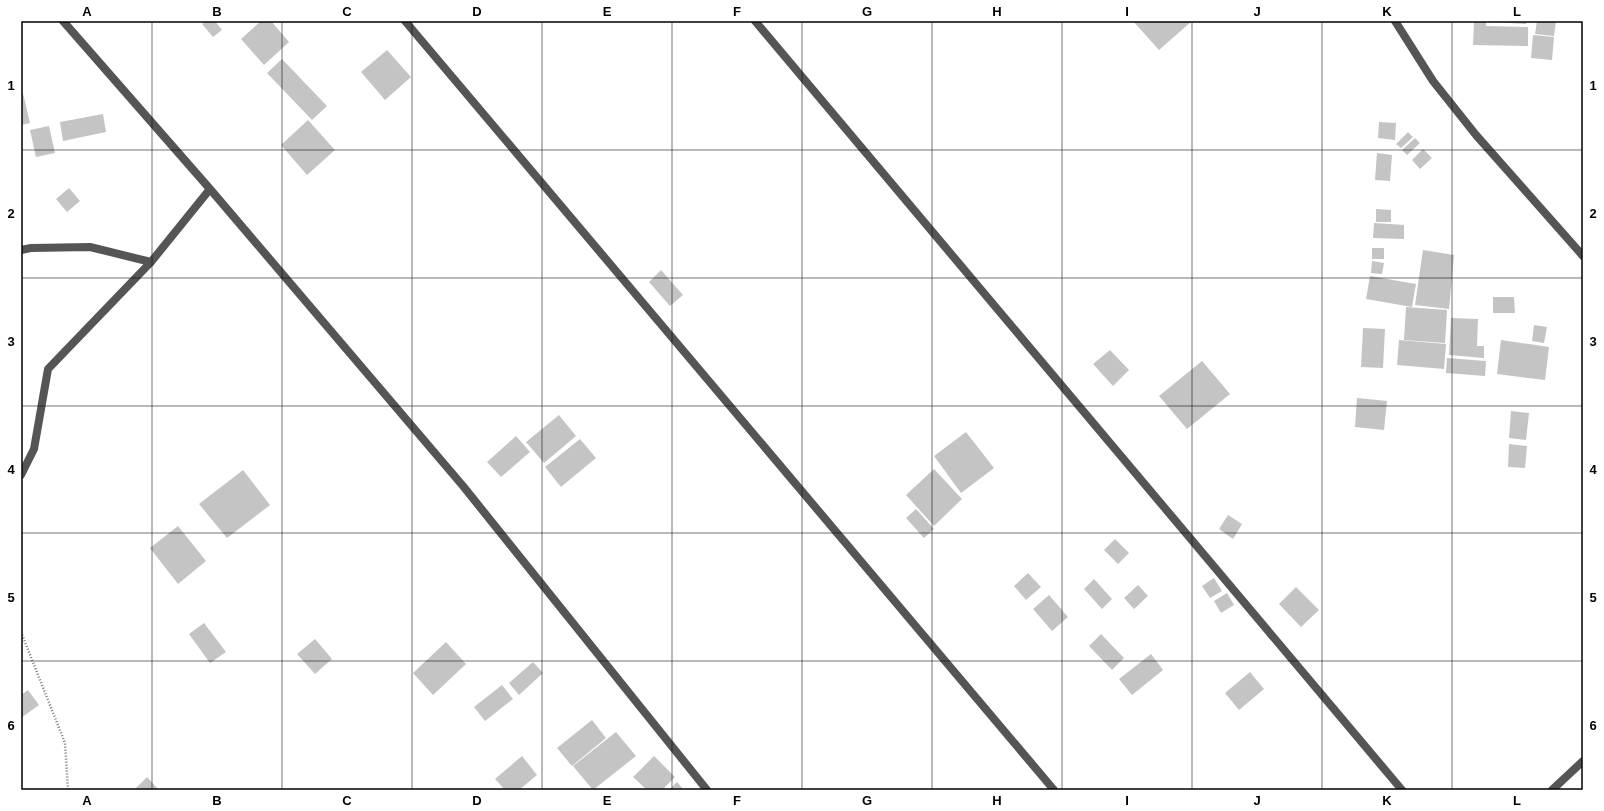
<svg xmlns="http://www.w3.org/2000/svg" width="1604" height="811" viewBox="0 0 1604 811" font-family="Helvetica,sans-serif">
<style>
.building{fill:#c4c4c4}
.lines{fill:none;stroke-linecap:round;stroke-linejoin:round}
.path{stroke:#777;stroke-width:2.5;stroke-dasharray:1 2;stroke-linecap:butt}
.minor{stroke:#555;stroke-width:8}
.tertiary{stroke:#555;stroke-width:8}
.grid{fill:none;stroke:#000;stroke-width:1;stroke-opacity:0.55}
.neatline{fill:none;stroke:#000;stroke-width:1.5}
.grid-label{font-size:13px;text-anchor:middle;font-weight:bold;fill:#000}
</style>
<rect width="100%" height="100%" fill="#fff"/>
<path class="building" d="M206 21H215L222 30 213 37 202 24Z
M261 21H271L289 42 264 65 241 39Z
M1133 21H1192L1159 50Z
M1474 21H1486V26L1528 27V46L1473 45Z
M1492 21H1526V24L1492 22Z
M1537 21H1556L1554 36 1535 34Z
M1533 35 1554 37 1552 60 1531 58Z
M387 50 411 77 385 100 361 72Z
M282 59 327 106 312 120 267 73Z
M21 85 30 123 21 125Z
M103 114 106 132 63 141 60 122Z
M308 120 335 150 307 175 281 145Z
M1379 122 1396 123 1395 140 1378 138Z
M49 126 55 153 36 157 30 130Z
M1408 132 1413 137 1401 148 1396 144Z
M1415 138 1420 143 1407 155 1402 150Z
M1423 149 1432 158 1420 169 1412 160Z
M1377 153 1392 155 1390 181 1375 180Z
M69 188 80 201 67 212 56 199Z
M1376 209 1391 210V222H1376Z
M1374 223 1404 225V239L1373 238Z
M1372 248H1384V259H1372Z
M1423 250 1454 255 1449 309 1415 305Z
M1372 261 1384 263 1382 274 1371 273Z
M661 270 683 295 670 306 649 282Z
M1370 276 1416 284 1412 307 1366 299Z
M1493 297H1514L1515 313H1493Z
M1406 307 1447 310 1445 343 1404 340Z
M1451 318 1478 319 1477 346H1484V358L1449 355Z
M1534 325 1547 327 1544 343 1532 341Z
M1363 328 1385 329 1383 368 1361 367Z
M1399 340 1446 344 1444 369 1397 365Z
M1501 340 1549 347 1545 380 1497 374Z
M1110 350 1129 370 1113 386 1093 364Z
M1447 358 1486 361 1485 376 1446 373Z
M1202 361 1230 394 1187 429 1159 396Z
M1357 398 1387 401 1384 430 1355 427Z
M1511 411 1529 413 1526 440 1509 438Z
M559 415 576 436 544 463 526 442Z
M966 432 994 468 961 493 934 456Z
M516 436 530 452 501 477 487 462Z
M580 439 596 458 561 487 545 467Z
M1509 444 1527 446 1525 468 1508 467Z
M934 469 962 499 934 526 906 495Z
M243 470 270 505 227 538 199 504Z
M916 509 934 529 924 538 906 518Z
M1228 515 1242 524 1233 539 1219 529Z
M178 526 206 561 178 584 150 548Z
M1115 539 1129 553 1118 564 1104 550Z
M1028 573 1041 587 1026 600 1014 586Z
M1214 578 1222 591 1210 598 1202 586Z
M1094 579 1112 599 1102 609 1084 589Z
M1138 585 1148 596 1134 609 1124 598Z
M1296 587 1319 610 1301 627 1279 604Z
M1227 593 1234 605 1221 613 1214 601Z
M1049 595 1068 617 1052 631 1033 609Z
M204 623 226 652 210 663 189 634Z
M1101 634 1124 658 1112 670 1089 646Z
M315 639 332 659 315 674 297 654Z
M446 642 466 664 433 695 413 673Z
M1151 654 1163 670 1132 695 1119 679Z
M533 662 543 673 519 695 509 683Z
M1250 672 1264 689 1239 710 1225 693Z
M502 685 513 699 485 721 474 707Z
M28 690 39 705 21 718V695Z
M592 720 606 738 572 766 557 748Z
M616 732 636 756 593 790 573 766Z
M522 756 537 775 519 790H505L495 779Z
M654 756 675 777 662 790H647L633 777Z
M147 777 159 790H134Z
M677 782 684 790H669Z"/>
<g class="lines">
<path class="path" d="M21 632 65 743 68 790"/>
<path class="minor" d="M63 21 210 189 463 486 707 790
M405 21 1054 790
M1395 21 1433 81 1476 135 1583 256
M21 250 31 248 90 247 151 262
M21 475 34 449 48 369 151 262 210 189
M1552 790 1583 761"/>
<path class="tertiary" d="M755 21 1402 790"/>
</g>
<path class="grid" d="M152 21V790M282 21V790M412 21V790M542 21V790M672 21V790M802 21V790M932 21V790M1062 21V790M1192 21V790M1322 21V790M1452 21V790M21 150H1583M21 278H1583M21 406H1583M21 533H1583M21 661H1583"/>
<rect width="1604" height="811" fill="none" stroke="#ffffff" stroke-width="44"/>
<rect x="22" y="22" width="1560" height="767" class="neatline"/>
<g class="grid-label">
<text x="87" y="16">A</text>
<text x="217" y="16">B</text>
<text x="347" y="16">C</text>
<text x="477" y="16">D</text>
<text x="607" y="16">E</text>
<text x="737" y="16">F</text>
<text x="867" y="16">G</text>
<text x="997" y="16">H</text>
<text x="1127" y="16">I</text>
<text x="1257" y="16">J</text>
<text x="1387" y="16">K</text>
<text x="1517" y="16">L</text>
<text x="11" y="90">1</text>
<text x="1593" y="90">1</text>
<text x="11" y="218">2</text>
<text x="1593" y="218">2</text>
<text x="11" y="346">3</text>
<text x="1593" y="346">3</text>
<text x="11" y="474">4</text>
<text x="1593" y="474">4</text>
<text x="11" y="602">5</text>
<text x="1593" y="602">5</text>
<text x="11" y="730">6</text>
<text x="1593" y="730">6</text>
<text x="87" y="805">A</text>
<text x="217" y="805">B</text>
<text x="347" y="805">C</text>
<text x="477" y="805">D</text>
<text x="607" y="805">E</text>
<text x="737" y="805">F</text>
<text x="867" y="805">G</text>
<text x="997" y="805">H</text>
<text x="1127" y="805">I</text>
<text x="1257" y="805">J</text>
<text x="1387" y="805">K</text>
<text x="1517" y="805">L</text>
</g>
</svg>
